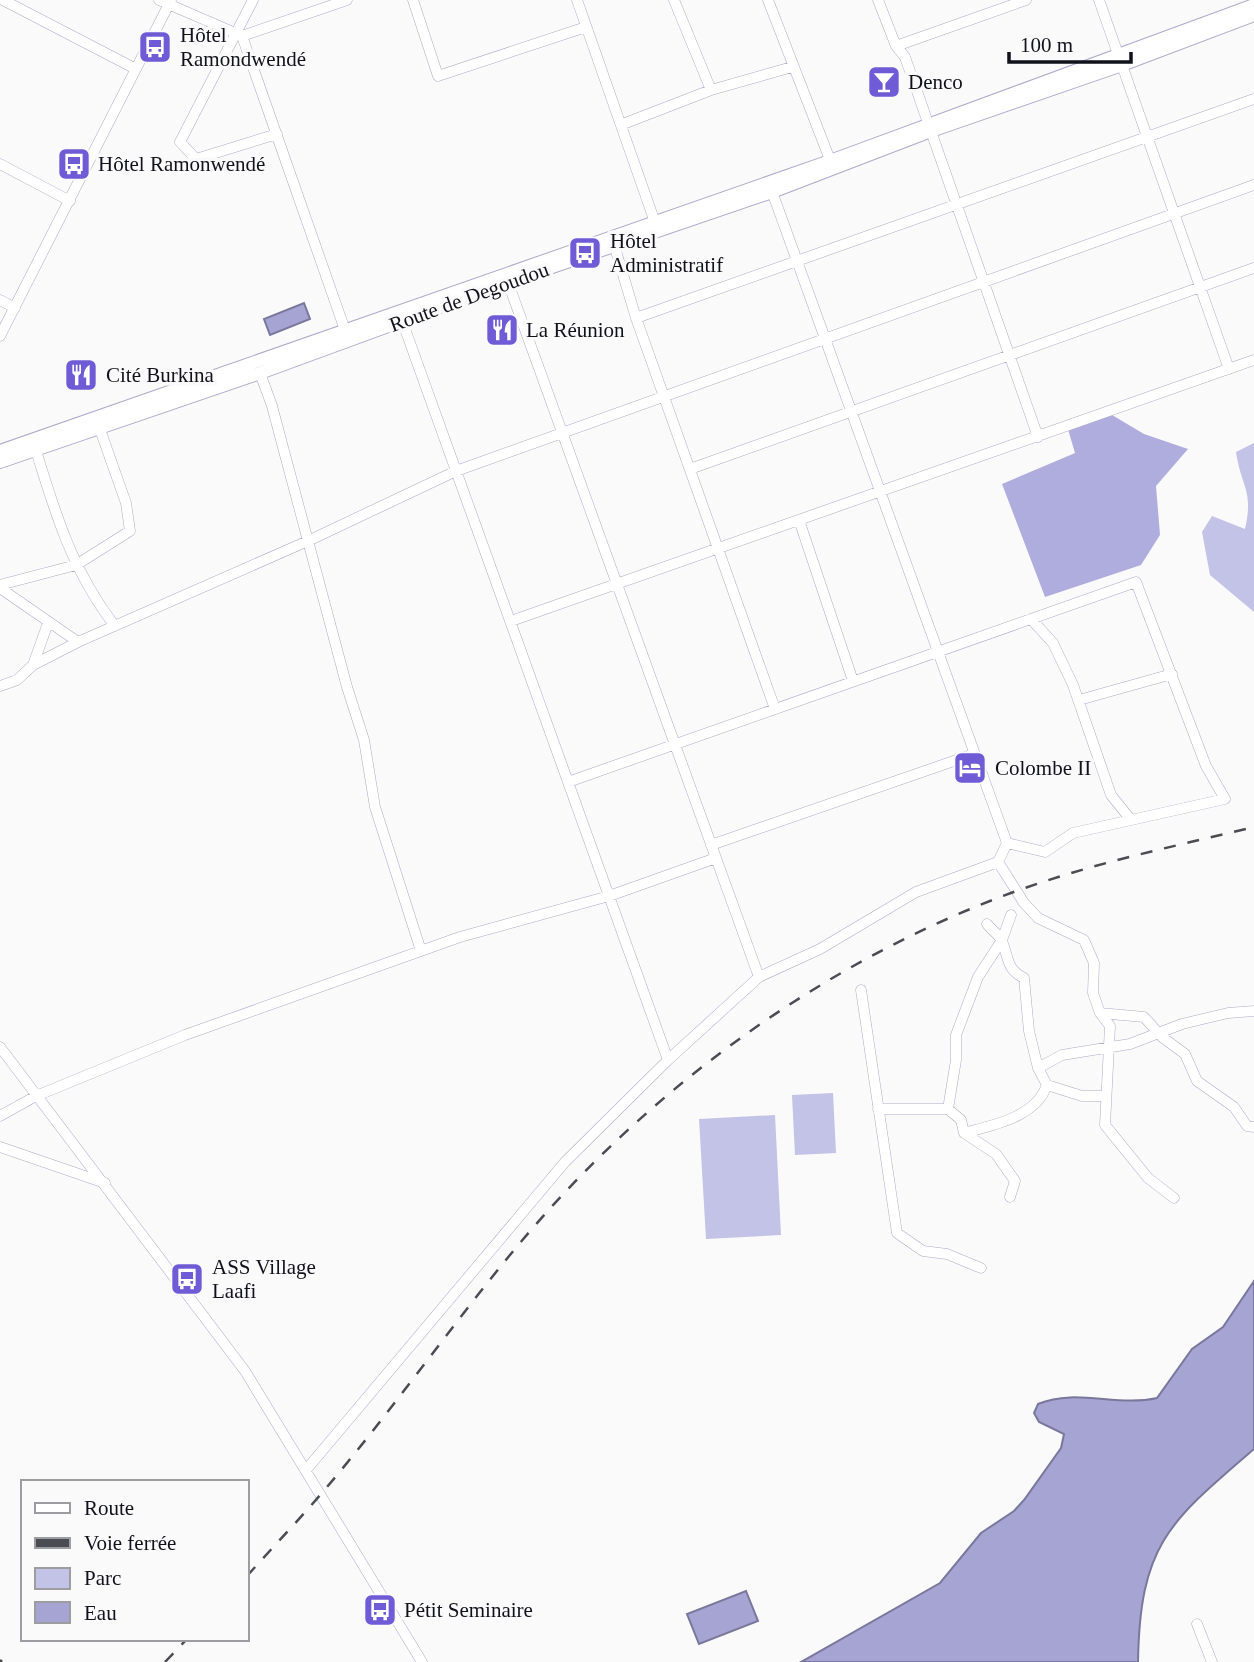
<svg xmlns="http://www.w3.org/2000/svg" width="1254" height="1662" viewBox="0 0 1254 1662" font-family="'Times New Roman',serif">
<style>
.green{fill:#c3c2e7}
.forest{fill:#afaddd}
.water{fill:#a5a4d3;stroke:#79789c;stroke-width:2}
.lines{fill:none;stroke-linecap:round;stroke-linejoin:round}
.minor-casing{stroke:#acabca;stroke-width:11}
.major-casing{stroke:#acabca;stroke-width:14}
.minor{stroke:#fff;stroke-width:10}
.major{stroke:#fff;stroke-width:12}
.rail{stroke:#4b4b53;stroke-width:2.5;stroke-dasharray:12 12;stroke-linecap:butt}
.labels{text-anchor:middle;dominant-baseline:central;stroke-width:7;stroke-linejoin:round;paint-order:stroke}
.poi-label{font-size:21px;fill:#11111c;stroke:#fafafa;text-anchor:start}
.street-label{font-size:21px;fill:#11111c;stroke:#fafafa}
</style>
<rect width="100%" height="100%" fill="#fafafa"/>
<path class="green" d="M1254 443V612L1210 575 1202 532 1212 516 1245 529C1254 490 1241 487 1236 452Z
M833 1093 836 1153 795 1155 792 1095Z
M775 1115 781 1235 706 1239 699 1119Z"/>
<path class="forest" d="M1107 412 1144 434 1188 449 1156 486 1160 535 1141 565 1045 597 1002 484 1075 453 1067 426Z"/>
<path class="water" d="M304 303 310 319 270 335 264 319Z
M1254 1281V1449C1169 1522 1140 1544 1138 1662H801L940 1583 981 1533 1014 1511 1024 1500 1061 1448 1064 1434 1039 1422 1034 1413 1038 1404C1076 1388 1117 1407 1157 1398L1192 1349 1223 1327Z
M746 1591 758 1621 699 1644 687 1614Z"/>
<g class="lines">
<defs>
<path id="minor" d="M3 0 136 69
M159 0 242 36 345 330
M253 0 180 142 196 159 277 134
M413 0 438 76 586 27
M577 0 657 228
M674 0 711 90
M768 0 832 165
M878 0 896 46 905 57 1038 437
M1099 0 1229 369
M242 36 347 0
M896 46 1026 0
M623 124 711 90 792 67
M0 164 70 201
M613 241 636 318 775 709
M506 277 759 977
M0 300 15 308
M400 315 668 1060
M636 318 1254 99
M0 336 171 0
M260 373 272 406 347 687 364 740 375 807 421 951
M34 444C54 510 72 571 115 626
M690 469 1254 268
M799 520 853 681
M0 585 76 565 130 531 126 503 97 421
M0 588 78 642
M1031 619 1053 643 1073 685 1111 795 1131 820
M511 621 1254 360
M33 665 48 623
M0 686 17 680 33 665 78 642 310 540 456 471 1254 185
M1079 700 1172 674
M568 782 1136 582 1206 766 1225 799 1073 833 1045 852 1007 843
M711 845 974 754
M998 862 1024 903 1038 918 1084 940 1094 963 1093 993 1100 1013 1144 1017 1162 1037 1185 1054 1197 1081 1234 1107 1247 1126 1254 1127
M861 990 897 1233 923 1251 947 1254 981 1268
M1100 1013 1110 1026 1105 1125 1148 1178 1174 1198
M0 1047 245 1371 422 1662
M1038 1068 1062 1055 1130 1044 1182 1024 1228 1013 1254 1011
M1047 1085 1082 1096H1106
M878 1109H948
M0 1116 36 1096 185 1035 460 937 609 896 716 858
M964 1133C994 1125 1036 1117 1047 1085L1038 1068 1029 1031 1024 978C1006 969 1009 958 1002 941 999 935 991 929 987 924
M0 1147 105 1183
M1010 1197 1015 1181 996 1154 964 1133 961 1120 948 1109 956 1060V1035L978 977 1002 940 1011 915
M306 1470 565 1162 668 1060 759 977 820 949 916 892 998 862 1007 843 770 186
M1197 1624 1212 1662"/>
<path id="major" d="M0 451 830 161 1254 5
M0 462 260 373 508 282 772 192 931 131 1122 65 1254 15"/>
</defs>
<use href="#minor" class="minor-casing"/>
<use href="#major" class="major-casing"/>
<use href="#minor" class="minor"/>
<use href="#major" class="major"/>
<path class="rail" d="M247 1576C272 1548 297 1522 321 1494 394 1409 458 1315 531 1230 661 1079 834 956 1022 889 1098 862 1176 846 1254 827
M0 1660 2 1662
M165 1662 187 1639"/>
</g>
<defs>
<symbol id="bus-square" viewBox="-11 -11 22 22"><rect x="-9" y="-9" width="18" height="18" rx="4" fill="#6f5bd5" stroke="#fafafa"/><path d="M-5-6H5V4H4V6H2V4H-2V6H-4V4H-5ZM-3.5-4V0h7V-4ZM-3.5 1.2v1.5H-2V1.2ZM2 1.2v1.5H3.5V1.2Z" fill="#fff"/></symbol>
<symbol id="bar-square" viewBox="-11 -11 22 22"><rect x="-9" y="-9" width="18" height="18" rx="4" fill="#6f5bd5" stroke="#fafafa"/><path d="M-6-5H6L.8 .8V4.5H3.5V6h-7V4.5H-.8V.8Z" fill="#fff"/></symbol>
<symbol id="restaurant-square" viewBox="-11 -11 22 22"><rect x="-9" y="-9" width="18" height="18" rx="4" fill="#6f5bd5" stroke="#fafafa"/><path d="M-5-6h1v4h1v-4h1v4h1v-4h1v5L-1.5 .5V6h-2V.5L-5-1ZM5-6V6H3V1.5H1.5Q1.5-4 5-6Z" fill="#fff"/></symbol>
<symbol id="hotel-square" viewBox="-11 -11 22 22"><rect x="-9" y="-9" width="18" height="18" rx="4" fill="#6f5bd5" stroke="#fafafa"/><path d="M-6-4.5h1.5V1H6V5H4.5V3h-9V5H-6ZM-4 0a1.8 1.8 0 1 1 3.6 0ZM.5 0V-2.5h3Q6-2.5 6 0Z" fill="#fff"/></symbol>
</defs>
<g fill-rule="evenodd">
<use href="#bus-square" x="136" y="28" width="38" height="38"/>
<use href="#bar-square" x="865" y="63" width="38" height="38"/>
<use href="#bus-square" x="55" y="145" width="38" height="38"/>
<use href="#bus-square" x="566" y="234" width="38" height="38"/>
<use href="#restaurant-square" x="483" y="311" width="38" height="38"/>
<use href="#restaurant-square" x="62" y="356" width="38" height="38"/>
<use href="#hotel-square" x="951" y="749" width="38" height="38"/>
<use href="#bus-square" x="168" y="1260" width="38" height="38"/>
<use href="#bus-square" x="361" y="1591" width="38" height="38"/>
</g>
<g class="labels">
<g class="poi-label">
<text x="180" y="35">Hôtel<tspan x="180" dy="24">Ramondwendé</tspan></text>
<text x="908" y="82">Denco</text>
<text x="98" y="164">Hôtel Ramonwendé</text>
<text x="610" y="241">Hôtel<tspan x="610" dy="24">Administratif</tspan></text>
<text x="526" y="330">La Réunion</text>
<text x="106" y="375">Cité Burkina</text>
<text x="995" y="768">Colombe II</text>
<text x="212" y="1267">ASS Village<tspan x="212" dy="24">Laafi</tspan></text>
<text x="404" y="1610">Pétit Seminaire</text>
</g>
<g class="street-label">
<text transform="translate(469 297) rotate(-20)">Route de Degoudou</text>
</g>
</g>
<rect x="21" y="1480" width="228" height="161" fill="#fafafa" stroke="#9d9da1" stroke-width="2"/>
<rect x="35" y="1503" width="35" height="10" fill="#ffffff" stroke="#9d9da1" stroke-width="2"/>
<text x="84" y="1515" font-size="21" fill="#11111c">Route</text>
<rect x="35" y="1538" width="35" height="10" fill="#4b4b53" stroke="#9d9da1" stroke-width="2"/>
<text x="84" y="1550" font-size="21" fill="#11111c">Voie ferrée</text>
<rect x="35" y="1568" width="35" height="21" fill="#c3c2e7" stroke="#9d9da1" stroke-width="2"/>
<text x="84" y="1585" font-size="21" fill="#11111c">Parc</text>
<rect x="35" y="1602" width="35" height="21" fill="#a5a4d3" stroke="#9d9da1" stroke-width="2"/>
<text x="84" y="1620" font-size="21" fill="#11111c">Eau</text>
<path d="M1009 52v10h122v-10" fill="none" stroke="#11111c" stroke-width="3.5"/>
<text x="1020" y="52" font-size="21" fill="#11111c" stroke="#fafafa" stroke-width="5" paint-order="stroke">100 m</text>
</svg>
